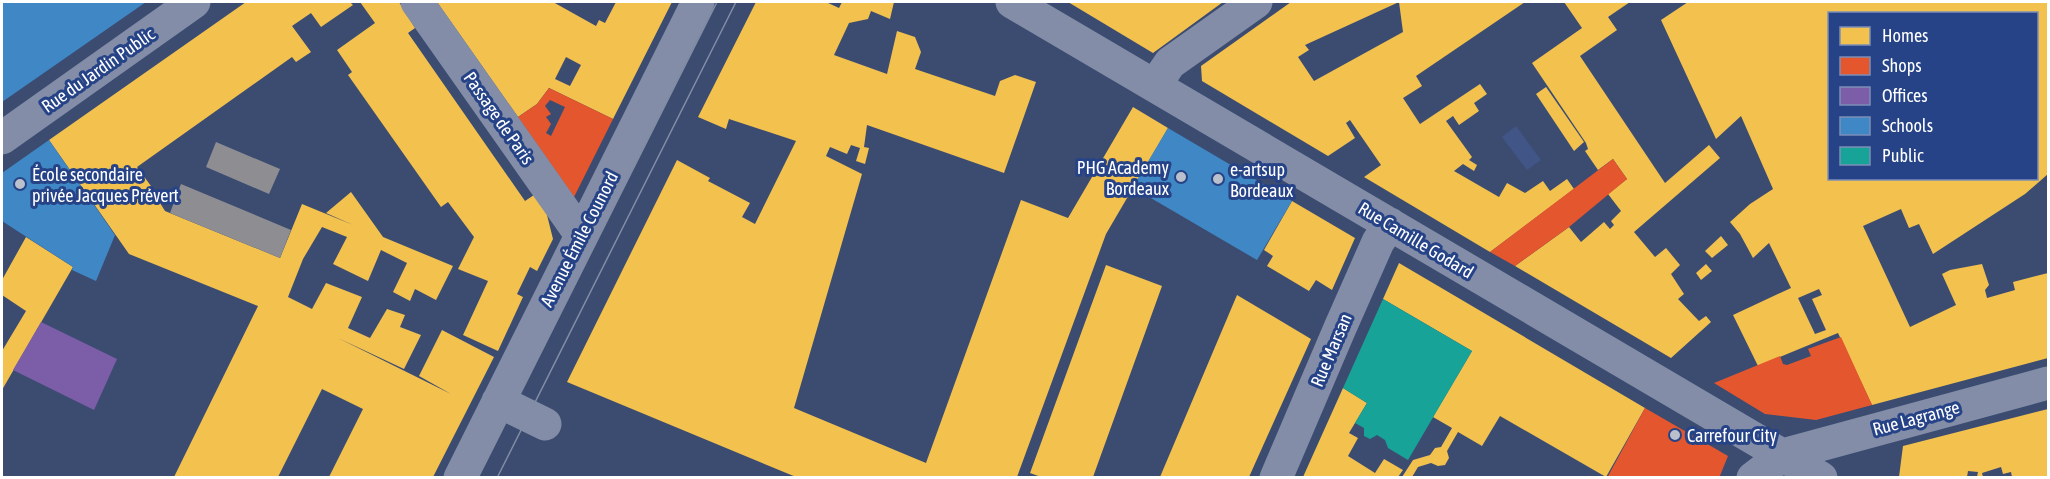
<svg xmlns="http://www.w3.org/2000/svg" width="2050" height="479" viewBox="0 0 2050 479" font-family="'Asap Condensed',sans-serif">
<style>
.water{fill:#415586}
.homes{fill:#f2c14e;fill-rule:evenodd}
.shops{fill:#e4572e;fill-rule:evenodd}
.offices{fill:#7b5ea7}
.schools{fill:#3f88c5}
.public{fill:#17a398}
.industry{fill:#8d8d92}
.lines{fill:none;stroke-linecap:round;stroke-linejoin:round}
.minor{stroke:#838da7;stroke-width:33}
.tram{stroke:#838da5;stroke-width:1.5}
.poi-dot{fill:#bbc0cd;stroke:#264387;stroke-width:2}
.labels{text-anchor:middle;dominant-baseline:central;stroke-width:6;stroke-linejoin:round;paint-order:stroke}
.street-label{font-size:18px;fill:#fff;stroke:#264387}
.poi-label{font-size:18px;fill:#fff;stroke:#264387;text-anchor:start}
</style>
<rect width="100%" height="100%" fill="#3c4c71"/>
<path class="water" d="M1516 126 1541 160 1527 170 1502 137Z"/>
<path class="homes" d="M246 2H350L353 5 321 27 311 13 292 26 311 52 296 62 292 57 137 167 162 201 160 203 165 211 280 258 302 204 353 225 326 213 351 192 383 237 453 266 436 300 415 289 410 301 393 292 407 263 381 250 368 281 333 264 347 237 322 227 303 259 288 297 312 309 326 283 362 297 348 328 370 338 387 309 405 315 400 327 421 335 404 369 338 338 451 394 419 376 442 330 494 357 433 477H329L363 409 322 389 278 477H174L258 306 129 254 49 140Z
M360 2H399L415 28 408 33 525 201 534 195 546 211 553 239 537 271 530 267 517 294 523 297 498 351 463 335 488 281 458 269 474 237 448 202 441 207 348 75 352 72 337 50 375 23Z
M437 2H553L596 26 599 20 605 23 616 2H672L613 119 549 88 537 104 518 117ZM566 57 581 65 570 86 555 79Z
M756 2H826L839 8 842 2H894L890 19 871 11 868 19 849 23 834 55 887 74 897 31 915 37 921 52 915 69 995 96 1000 81 1015 75 1036 82 1004 173 867 125 864 147 869 148 865 164 856 161 860 148 851 145 847 154 830 147 826 156 862 174 794 408 926 463 1021 200 1068 218 1133 107 1168 128 1106 234 1017 477H796L567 382 677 160 710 178 708 181 750 203 742 217 755 224 796 141 729 119 726 129 698 117Z
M1068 2H1223L1153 53Z
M1291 2H1525L1416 76 1422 86 1403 98 1420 124 1480 84 1487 94 1474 103 1479 111 1459 125 1453 116 1446 121 1472 157 1469 160 1477 165 1474 171 1463 164 1454 171 1499 197 1507 183 1525 193 1543 181 1550 191 1567 179 1574 189 1490 252 1364 177 1381 165 1350 120 1346 123 1355 138 1328 156 1202 81 1201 66ZM1399 2 1403 32 1314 81 1298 57 1309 50 1305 45Z
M1564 2H1630L1608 17 1617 30 1580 56 1665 183 1709 145 1720 158 1634 232 1655 257 1666 248 1680 265 1671 274 1684 294 1678 299 1699 321 1706 316 1711 322 1671 358 1515 266 1569 227 1581 242 1604 222 1610 229 1614 225 1611 221 1621 211 1608 194 1627 179 1613 159 1598 170 1585 151 1588 149 1586 143 1532 63 1582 28Z
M1688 2H2048V174L2025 194 1933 254 1919 224 1909 228 1901 209 1863 226 1910 327 1956 305 1942 274 1950 270 1982 264 1989 285 1985 290 1987 298 2015 290 2013 282 2048 273V358L1872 405 1838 333 1758 366 1733 315 1791 288 1769 243 1753 258 1740 234 1730 222 1750 204 1773 189 1741 116 1716 139 1661 20ZM1830 14H2037V178H1830ZM1819 289 1822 295 1812 299 1826 330 1815 334 1798 298Z
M1546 87 1584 142 1574 151 1536 94Z
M1292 201 1355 238 1332 290 1316 280 1309 291 1267 266 1273 256 1264 250Z
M1721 236 1728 245 1712 258 1705 251Z
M26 237 73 267 2 390V351L26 311 2 295V280Z
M1399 263 1645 408 1606 477 1500 416 1482 446 1458 432 1447 451 1449 458 1445 465 1438 466 1431 463 1418 467 1412 477H1402L1413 460 1430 455 1435 448 1441 447 1452 428 1433 417 1472 351 1383 299Z
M1706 264 1712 271 1701 280 1696 273Z
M1106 265 1162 286 1093 477H1041L1030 473Z
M1237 295 1311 339 1249 477H1160Z
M1343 388 1367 403 1349 433 1358 438 1348 456 1375 473 1384 459 1403 470 1398 477H1303Z
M2048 409V477H2012L2011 472 2003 474 2001 467 1982 473 1983 477H1977L1978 472 1968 471 1967 477H1899L1903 446Z"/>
<path class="shops" d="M549 88 613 119 574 197 518 117 537 104ZM550 100 565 107 551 136 546 133 551 124 546 117 551 114 545 106Z
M1613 159 1627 179 1569 227 1515 266 1490 252Z
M1841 337 1872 405 1816 420 1765 414 1714 383 1780 356 1783 364 1787 365 1811 356 1808 349Z
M1645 408 1728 456 1719 478H1607Z"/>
<path class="offices" d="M41 322 117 359 94 410 13 370Z"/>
<path class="schools" d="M2 2H146L2 102Z
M1168 128 1292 201 1257 260 1144 194 1142 197 1131 190Z
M49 140 115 235 96 281 72 270 73 267 2 221V173Z"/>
<path class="public" d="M1383 299 1472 351 1408 460 1388 448 1385 440 1377 435 1370 439 1364 436V428L1355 423 1367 403 1343 388Z"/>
<path class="industry" d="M216 142 280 169 269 194 206 167Z
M181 184 291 230 280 258 170 213Z"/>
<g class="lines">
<path class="minor" d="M417 2 581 235
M1012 2 1821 478
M1155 85 1170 63 1256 2
M2 138 194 2
M498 401 545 424
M460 478 698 2
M1276 478 1340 328 1378 242 1390 224
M1753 478 1783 455 2048 383"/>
<path class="tram" d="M478 478 717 2
M497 478 736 2"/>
</g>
<g class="poi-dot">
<circle cx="1181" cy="177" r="6"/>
<circle cx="1218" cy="179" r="6"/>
<circle cx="20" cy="184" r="6"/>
<circle cx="1675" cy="435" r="6"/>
</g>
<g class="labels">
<g class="street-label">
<text transform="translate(98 70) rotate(-35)">Rue du Jardin Public</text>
<text transform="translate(499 118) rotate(55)">Passage de Paris</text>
<text transform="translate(579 239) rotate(-63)">Avenue Émile Counord</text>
<text transform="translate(1416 240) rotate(31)">Rue Camille Godard</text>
<text transform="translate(1331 350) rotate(-67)">Rue Marsan</text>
<text transform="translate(1916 418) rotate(-15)">Rue Lagrange</text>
</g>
<g class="poi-label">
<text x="1169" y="167" text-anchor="end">PHG Academy<tspan x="1169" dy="21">Bordeaux</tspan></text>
<text x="1230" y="169">e-artsup<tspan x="1230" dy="21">Bordeaux</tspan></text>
<text x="32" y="174">École secondaire<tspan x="32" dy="21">privée Jacques Prévert</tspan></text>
<text x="1687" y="435">Carrefour City</text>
</g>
</g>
<rect width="2050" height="479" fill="none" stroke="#ffffff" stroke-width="6"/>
<rect x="1828" y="12" width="210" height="168" fill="#264387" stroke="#7d8eb7" stroke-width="1.5"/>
<rect x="1840" y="27" width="30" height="18" fill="#f2c14e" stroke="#7d8eb7" stroke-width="1.5"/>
<text x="1882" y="42" font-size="18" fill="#ffffff">Homes</text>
<rect x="1840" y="57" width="30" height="18" fill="#e4572e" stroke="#7d8eb7" stroke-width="1.5"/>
<text x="1882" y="72" font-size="18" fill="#ffffff">Shops</text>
<rect x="1840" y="87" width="30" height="18" fill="#7b5ea7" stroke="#7d8eb7" stroke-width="1.5"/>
<text x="1882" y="102" font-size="18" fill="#ffffff">Offices</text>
<rect x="1840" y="117" width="30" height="18" fill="#3f88c5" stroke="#7d8eb7" stroke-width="1.5"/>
<text x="1882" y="132" font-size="18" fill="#ffffff">Schools</text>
<rect x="1840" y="147" width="30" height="18" fill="#17a398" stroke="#7d8eb7" stroke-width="1.5"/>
<text x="1882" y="162" font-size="18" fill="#ffffff">Public</text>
</svg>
